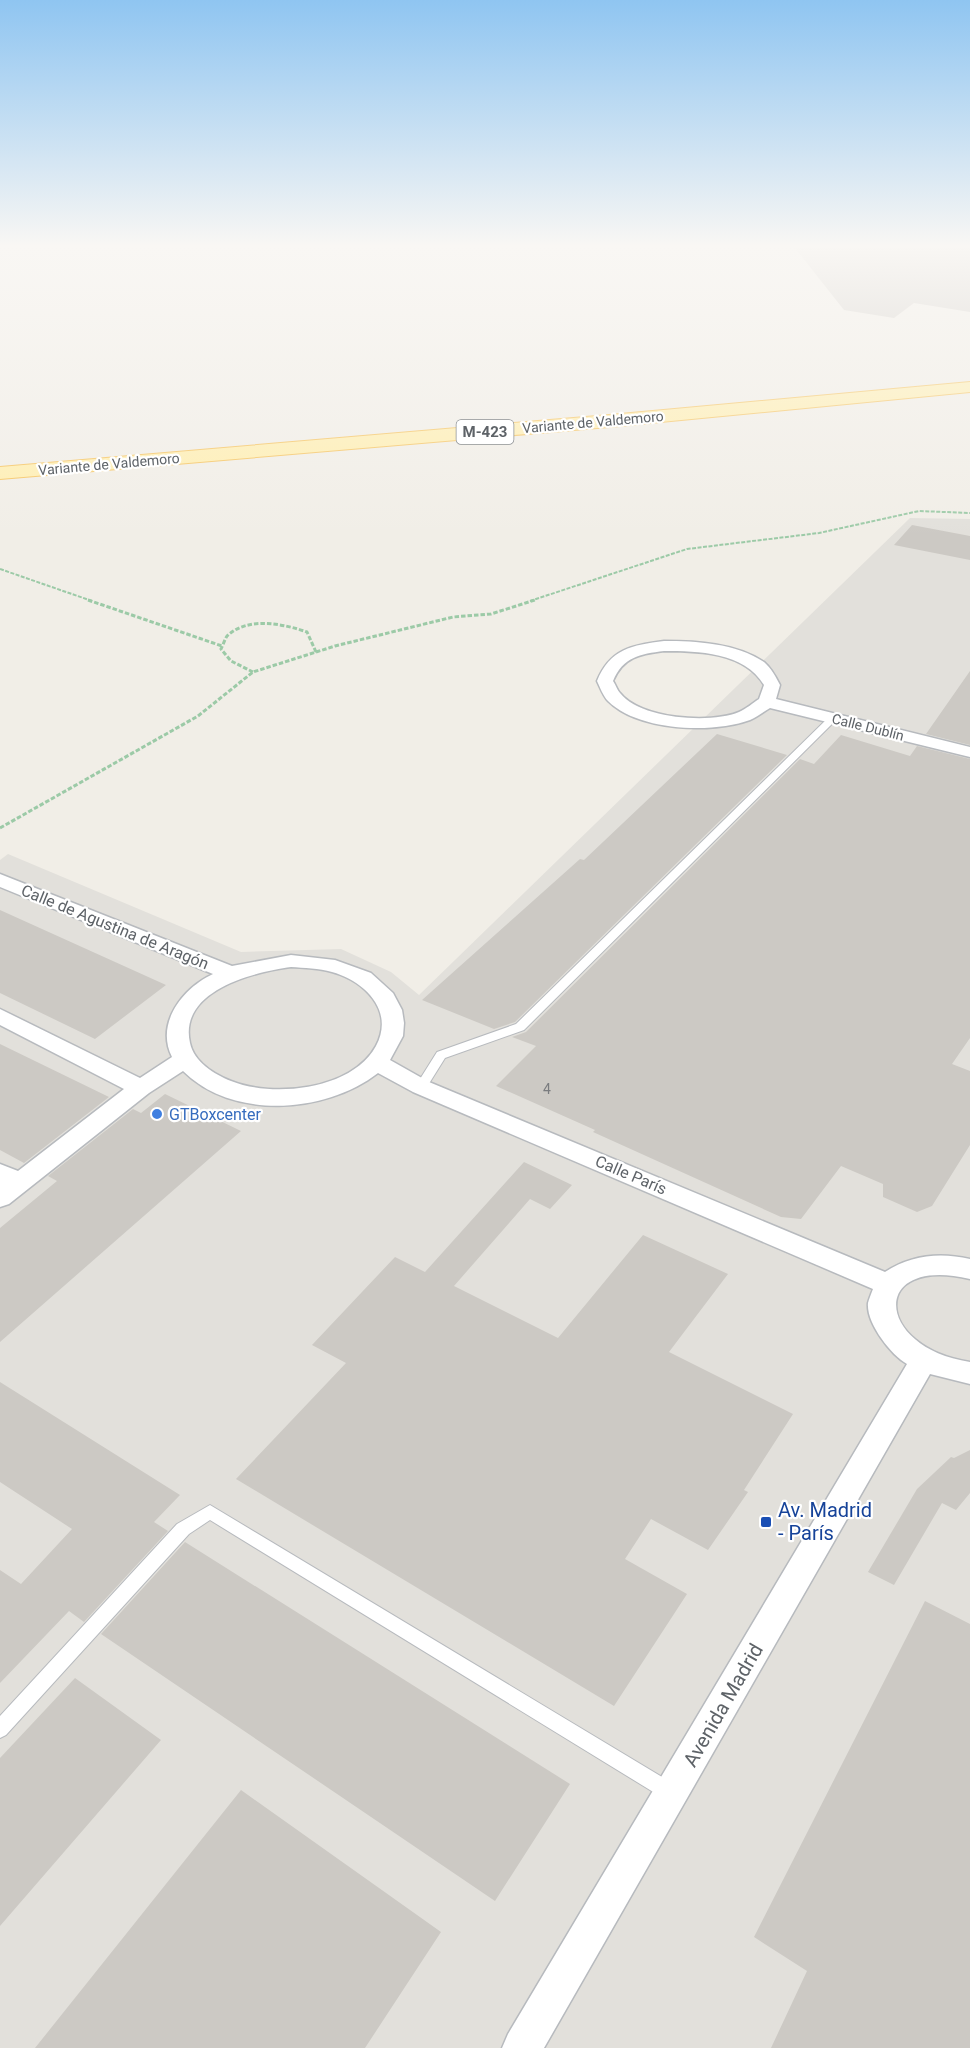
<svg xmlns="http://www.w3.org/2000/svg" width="970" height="2048" viewBox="0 0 970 2048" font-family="Roboto,sans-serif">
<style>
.industrial{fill:#e2e0db}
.building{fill:#ccc9c4}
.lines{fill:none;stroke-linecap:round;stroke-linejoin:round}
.lane-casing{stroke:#b7babe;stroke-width:2}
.street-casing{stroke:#b7babe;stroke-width:3}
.primary-casing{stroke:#f6c35c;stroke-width:2}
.path-far1{stroke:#9ccaa7;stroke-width:2;stroke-dasharray:4 1.5;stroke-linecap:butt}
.path{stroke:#9ccaa7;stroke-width:3;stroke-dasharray:4.5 2;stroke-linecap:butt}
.lane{fill:#fff;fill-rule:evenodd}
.street{fill:#fff;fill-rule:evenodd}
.primary{fill:#ffeeae;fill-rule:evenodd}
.shop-dot{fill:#3f7fe0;stroke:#fff;stroke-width:2}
.transit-dot{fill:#1a4fb4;stroke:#fff;stroke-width:2}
.labels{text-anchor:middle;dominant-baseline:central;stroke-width:4.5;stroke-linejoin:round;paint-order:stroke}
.far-street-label{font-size:14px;fill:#5e6368;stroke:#fff}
.number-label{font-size:14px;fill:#7a7c7f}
.shield{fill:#fff;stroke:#8e9295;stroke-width:1.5}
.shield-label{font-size:15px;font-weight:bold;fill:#5e6368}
.street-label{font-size:16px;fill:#5e6368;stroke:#fff}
.shop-label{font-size:16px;fill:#366cbe;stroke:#fff;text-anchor:start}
.near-transit-label{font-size:20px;fill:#164399;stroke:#fff;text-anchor:start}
.near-street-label{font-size:20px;fill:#5e6368;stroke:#fff}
</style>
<rect width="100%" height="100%" fill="#f1eee7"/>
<path class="industrial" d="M910 518 970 519V2048H0V860L8 854 241 952 341 949 391 972 419 995Z"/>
<path class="building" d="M795 248H970V312L914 303 894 318 844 310Z
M912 525 970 536V560L894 545Z
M970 671V745L926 734Z
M717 734 787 755 515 1022 494 1029 422 1000 580 859 584 860Z
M841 735 910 756 917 746 970 759V1038L952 1064 970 1071V1145L932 1206 917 1212 883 1197V1184L841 1166 801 1219 781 1217 593 1132 595 1130 496 1086 536 1046 512 1037 526 1032 800 759 814 764Z
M0 910 166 985 95 1039 0 993Z
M0 1044 109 1097 24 1163 0 1150Z
M165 1094 241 1131 0 1342V1228L57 1181 48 1176 133 1109 141 1113Z
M524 1162 572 1185 550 1209 530 1199 454 1286 558 1338 643 1235 728 1274 669 1352 793 1414 744 1490 748 1492 708 1550 651 1519 625 1559 687 1594 614 1706 236 1479 346 1363 312 1345 395 1257 425 1272Z
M0 1382 180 1495 154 1522 168 1531 84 1622 69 1611 0 1683V1570L21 1584 72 1529 0 1482Z
M970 1450V1493L956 1510 942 1503 894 1585 868 1572 917 1489 951 1457 954 1458Z
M185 1542 570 1784 495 1901 101 1634Z
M925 1601 970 1624V2048H771L807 1971 754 1937Z
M75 1678 161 1740 0 1926V1758Z
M241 1790 441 1932 365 2048H35Z"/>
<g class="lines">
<defs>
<path id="lane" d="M832 716 835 717V721L524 1030 445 1058 425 1090H417L415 1087 437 1052 516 1024 829 717Z
M210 1505 677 1786 679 1792 677 1798 670 1801 663 1798 210 1520 189 1534 6 1735 0 1738V1716L177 1524Z"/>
<path id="street" d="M664 641C696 641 736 643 764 662 771 668 776 677 780 685L776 699 970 747V757L770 708C763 712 757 717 750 720 712 734 638 731 608 701 603 696 600 687 597 681 610 649 632 645 664 641ZM664 651C698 651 744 652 764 685L759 699C753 703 746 709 739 712 711 724 640 719 620 693 617 690 616 685 613 681 623 657 640 654 664 651Z
M0 874 232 966 291 955 335 960 371 973 393 993 402 1010 404 1023 403 1036 390 1060 429 1082 885 1272C911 1255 940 1252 970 1259V1279C868 1255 875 1348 970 1362V1384L930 1374 544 2048H502L508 2034 907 1364C891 1355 866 1323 868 1303 869 1299 871 1294 873 1289L413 1092 378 1073C325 1114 232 1120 183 1071L149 1093 9 1204 0 1207V1164L18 1171 124 1089 0 1025V1009L140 1078 172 1057C155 1023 183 988 213 974L0 887ZM291 967C304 968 319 968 332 972 364 981 395 1010 376 1046 352 1090 273 1098 231 1081 214 1074 194 1062 190 1043 178 990 255 972 291 967Z"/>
<path id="primary" d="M970 382V392L609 427 0 479V467L609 415Z"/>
</defs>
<use href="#lane" class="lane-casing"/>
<use href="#street" class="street-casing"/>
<use href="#primary" class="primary-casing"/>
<path class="path-far1" d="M0 569 92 601
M530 601 687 549 819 533 919 511 970 513"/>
<path class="path" d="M88 600 222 646
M253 672 231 661 221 649C223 645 225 639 227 636 248 616 284 624 307 632L316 652
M0 828 198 716 253 672 335 646 453 617 491 614 535 600"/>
<use href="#lane" class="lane"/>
<use href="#street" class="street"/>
<use href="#primary" class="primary"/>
</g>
<linearGradient id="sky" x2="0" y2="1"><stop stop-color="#8fc5f1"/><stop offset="0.46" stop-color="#f9f7f4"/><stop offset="1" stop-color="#f9f7f4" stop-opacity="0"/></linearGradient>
<rect width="970" height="535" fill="url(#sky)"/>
<circle class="shop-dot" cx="157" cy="1114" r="6"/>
<rect class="transit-dot" x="760" y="1516" width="12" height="12" rx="3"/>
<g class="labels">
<g class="far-street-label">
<text transform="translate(593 422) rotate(-5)">Variante de Valdemoro</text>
<text transform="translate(109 464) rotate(-5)">Variante de Valdemoro</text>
<text transform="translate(868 727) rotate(14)">Calle Dublín</text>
</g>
<g class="number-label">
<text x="547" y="1089">4</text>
</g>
<rect class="shield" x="456.5" y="420" width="57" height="24" rx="4.5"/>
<g class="shield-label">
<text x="485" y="432">M-423</text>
</g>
<g class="street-label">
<text transform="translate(115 927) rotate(22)">Calle de Agustina de Aragón</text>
<text transform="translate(631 1175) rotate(23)">Calle París</text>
</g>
<g class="shop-label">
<text x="169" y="1114">GTBoxcenter</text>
</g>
<g class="near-transit-label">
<text x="778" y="1510">Av. Madrid<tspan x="778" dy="23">- París</tspan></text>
</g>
<g class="near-street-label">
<text transform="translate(723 1705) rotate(-60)">Avenida Madrid</text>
</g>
</g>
</svg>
